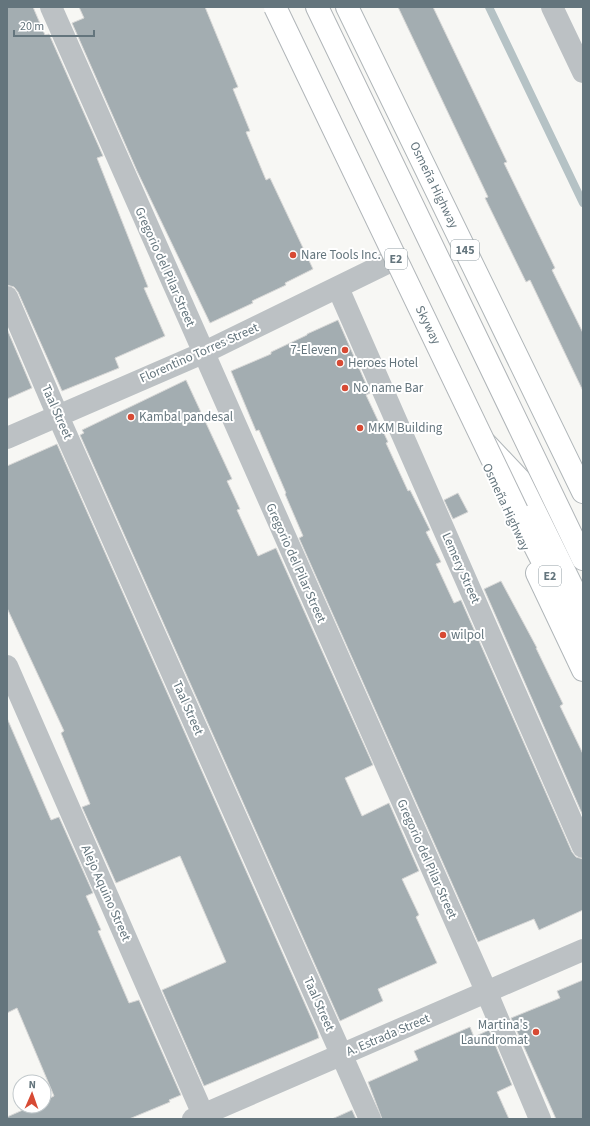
<svg xmlns="http://www.w3.org/2000/svg" width="590" height="1126" viewBox="0 0 590 1126" font-family="'Source Sans 3',sans-serif">
<style>
.lines{fill:none;stroke-linecap:round;stroke-linejoin:round}
.stream{stroke:#b5c2c5;stroke-width:8}
.building{fill:#a3adb1;stroke:#d8d8d7}
.major-casing{stroke:#b0b6b9;stroke-width:24}
.highway-casing{stroke:#b0b5b8;stroke-width:24}
.minor{stroke:#bcc1c4;stroke-width:22}
.major{stroke:#fff;stroke-width:22}
.highway{stroke:#fff;stroke-width:22}
.highway-bridge-casing{stroke:#b0b5b8;stroke-width:24;stroke-linecap:butt}
.highway-bridge{stroke:#fff;stroke-width:22}
.poi-dot{fill:#d74a34;stroke:#fff;stroke-width:1.5}
.labels{text-anchor:middle;dominant-baseline:central;stroke-width:4;stroke-linejoin:round;paint-order:stroke}
.shield{fill:#fff;stroke:#929ea4;stroke-width:1}
.shield-label{font-size:12px;font-weight:bold;fill:#64757d}
.street-label{font-size:13px;fill:#64757d;stroke:#fff}
.poi-label{font-size:13px;fill:#64757d;stroke:#fff;text-anchor:start}
</style>
<rect width="100%" height="100%" fill="#f7f7f4"/>
<g class="lines">
<path class="stream" d="M489 7 583 203"/>
</g>
<path class="building" d="M7 7H33L45 35 49 34 103 156 97 158 148 287 144 288 165 336 115 358 119 368 62 391 18 292 14 287 7 285Z
M79 7H205L238 87 233 89 250 131 246 132 266 180 270 178 313 269 285 283 286 285 252 301 253 303 210 323 137 171 72 23 84 18Z
M398 7H433L507 162 504 163 555 268 552 270 583 333V391L530 280 526 282 485 198 488 197Z
M338 320 370 393 366 395 388 442 386 443 408 491 410 490 430 530 426 532 441 562 436 564 454 603 461 600 572 852 576 857 583 859V910L539 930 534 919 478 942 299 538 303 536 285 494 286 493 259 430 256 431 231 371 271 354V352L307 335V334Z
M7 329 32 388 7 399Z
M186 380 232 479 227 481 240 509 237 510 258 556 276 548 373 765 345 778 362 816 389 803 419 871 402 879 419 915 416 917 437 963 378 989 383 1001 340 1021 80 435 84 433 82 430Z
M57 444 317 1031 319 1038 204 1086 162 990 226 962 180 856 116 883 82 807 90 804 61 733 64 731 7 608V466Z
M458 493 468 512 453 519 444 500Z
M501 581 537 648H536L563 704 560 706 583 754V816L484 589Z
M7 718 51 820 59 817 93 893 86 896 101 930 98 931 129 1003 139 1000 181 1095 169 1100 170 1102 129 1119H7V1117L32 1106H44V1101L54 1096 17 1008 7 1013Z
M583 980V1119H556L511 1018 560 998 557 991Z
M470 1027 474 1037 489 1030 512 1085 497 1092 509 1119H382L368 1082 418 1060 414 1051Z
M352 1110 356 1119H332Z"/>
<g class="lines">
<defs>
<path id="major" d="M347 7 583 492
M486 444 519 479 583 609
M537 573 583 670"/>
<path id="highway" d="M317 7 583 559
M517 511 583 641"/>
</defs>
<use href="#major" class="major-casing"/>
<use href="#highway" class="highway-casing"/>
<path class="minor" d="M51 7 487 993 540 1119
M552 7 583 72
M338 288 583 847
M7 297 58 416 370 1119
M7 438 203 353 389 262
M7 666 205 1119
M193 1119 583 950"/>
<use href="#major" class="major"/>
<use href="#highway" class="highway"/>
<defs>
<path id="highway-bridge" d="M275 7 517 511"/>
</defs>
<use href="#highway-bridge" class="highway-bridge-casing"/>
<use href="#highway-bridge" class="highway-bridge"/>
</g>
<g class="poi-dot">
<circle cx="293" cy="255" r="4"/>
<circle cx="345" cy="350" r="4"/>
<circle cx="340" cy="363" r="4"/>
<circle cx="345" cy="388" r="4"/>
<circle cx="131" cy="417" r="4"/>
<circle cx="360" cy="428" r="4"/>
<circle cx="443" cy="635" r="4"/>
<circle cx="536" cy="1032" r="4"/>
</g>
<g class="labels">
<g class="shield">
<rect x="451" y="240" width="28" height="20" rx="3"/>
<rect x="385" y="249" width="22" height="20" rx="3"/>
<rect x="539" y="566" width="22" height="20" rx="3"/>
</g>
<g class="shield-label">
<text x="465" y="250">145</text>
<text x="396" y="259">E2</text>
<text x="550" y="576">E2</text>
</g>
<g class="street-label">
<text transform="translate(434 185) rotate(64)">Osmeña Highway</text>
<text transform="translate(165 267) rotate(66)">Gregorio del Pilar Street</text>
<text transform="translate(428 325) rotate(64)">Skyway</text>
<text transform="translate(199 353) rotate(-24)">Florentino Torres Street</text>
<text transform="translate(57 412) rotate(66)">Taal Street</text>
<text transform="translate(506 507) rotate(65)">Osmeña Highway</text>
<text transform="translate(296 563) rotate(66)">Gregorio del Pilar Street</text>
<text transform="translate(461 568) rotate(66)">Lemery Street</text>
<text transform="translate(188 708) rotate(66)">Taal Street</text>
<text transform="translate(427 859) rotate(66)">Gregorio del Pilar Street</text>
<text transform="translate(106 893) rotate(66)">Alejo Aquino Street</text>
<text transform="translate(319 1004) rotate(66)">Taal Street</text>
<text transform="translate(388 1035) rotate(-23)">A. Estrada Street</text>
</g>
<g class="poi-label">
<text x="301" y="255">Nare Tools Inc.</text>
<text x="337" y="350" text-anchor="end">7-Eleven</text>
<text x="348" y="363">Heroes Hotel</text>
<text x="353" y="388">No name Bar</text>
<text x="139" y="417">Kambal pandesal</text>
<text x="368" y="428">MKM Building</text>
<text x="451" y="635">wilpol</text>
<text x="528" y="1025" text-anchor="end">Martina's<tspan x="528" dy="15">Laundromat</tspan></text>
</g>
</g>
<rect width="590" height="1126" fill="none" stroke="#64757d" stroke-width="16"/>
<g transform="translate(32 1094) rotate(2)"><circle r="19" fill="#ffffff" stroke="#c1c8cb"/>
<path d="M0-3L7 15L0 10L-7 15Z" fill="#d74a34"/>
<text y="-6" font-size="11" font-weight="bold" text-anchor="middle" fill="#64757d">N</text>
</g>
<path d="M14 30v6h80v-6" fill="none" stroke="#64757d" stroke-width="2"/>
<text x="20" y="30" font-size="12" fill="#64757d" stroke="#ffffff" stroke-width="3" paint-order="stroke">20 m</text>
</svg>
